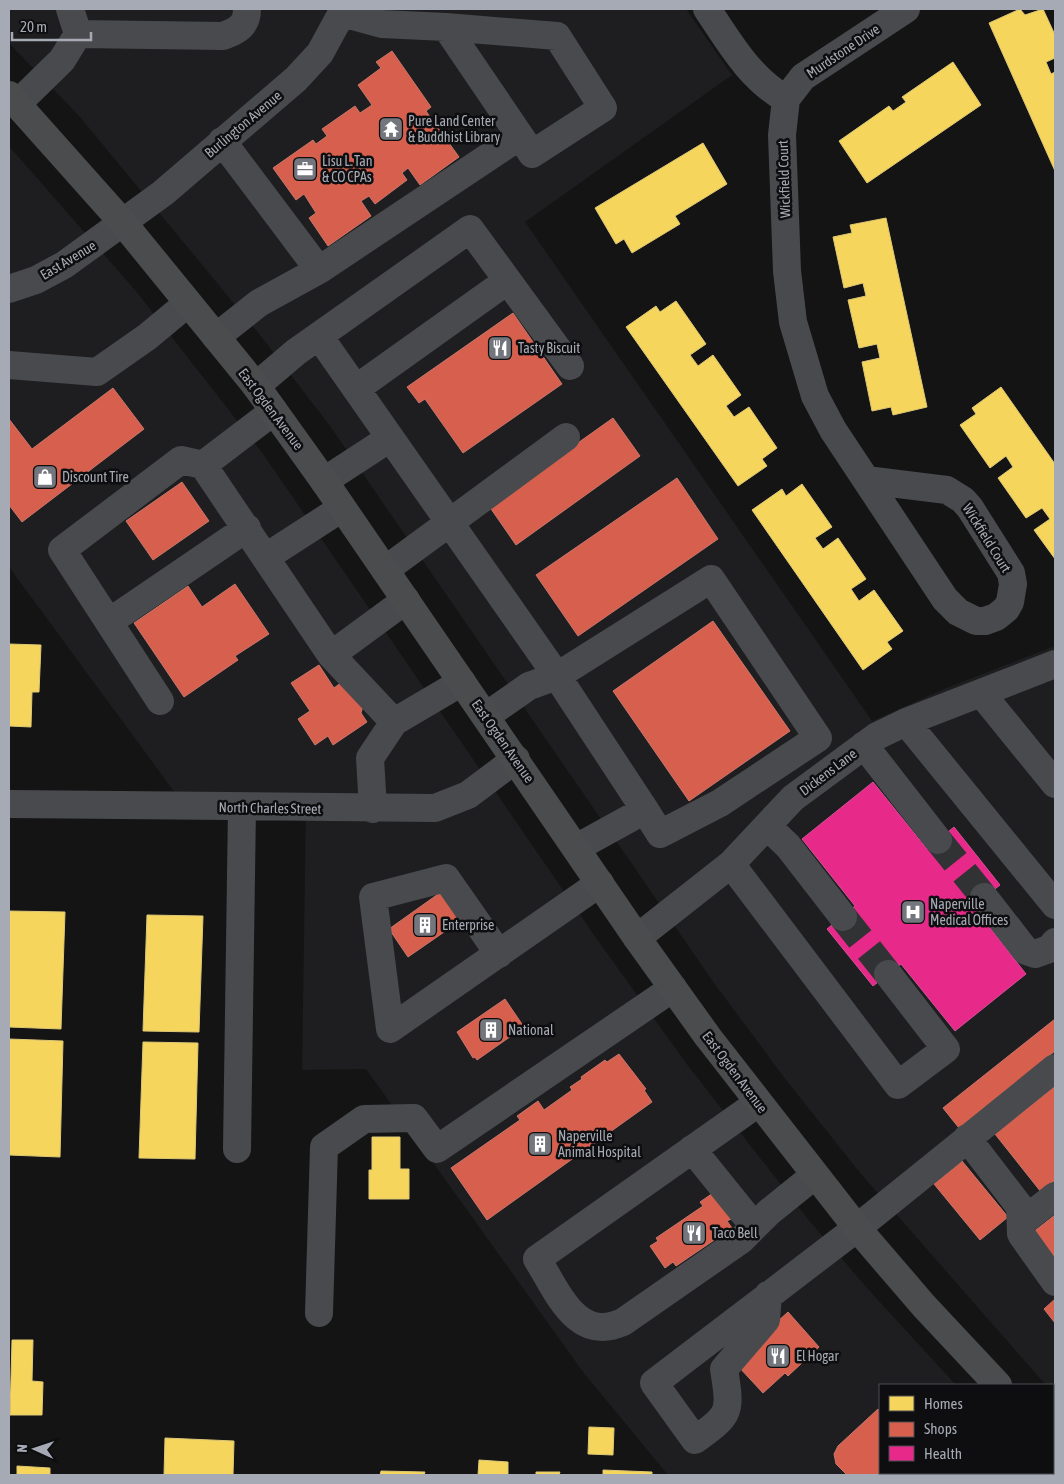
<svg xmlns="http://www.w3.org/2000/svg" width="1064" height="1484" viewBox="0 0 1064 1484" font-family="'Asap Condensed',sans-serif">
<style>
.built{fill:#1e1e20}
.homes{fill:#f6d55c;stroke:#dec876}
.shops{fill:#d6604d;stroke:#c8766c}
.health{fill:#e7298a;stroke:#d45097}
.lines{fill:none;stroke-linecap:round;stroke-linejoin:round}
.minor-tunnel{stroke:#313234;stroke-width:28;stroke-dasharray:28 14;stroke-linecap:butt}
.minor{stroke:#484a4d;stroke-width:28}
.major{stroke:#4b4c4e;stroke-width:28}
.labels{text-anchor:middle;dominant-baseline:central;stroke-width:5;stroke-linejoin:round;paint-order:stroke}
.street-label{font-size:14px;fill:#a6aab4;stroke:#0e0e10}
.poi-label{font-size:14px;fill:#a6aab4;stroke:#0e0e10;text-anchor:start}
</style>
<rect width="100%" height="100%" fill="#141414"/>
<path class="built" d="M9 9H686L732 75 525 222 872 721 944 689 1055 646V1394L1053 1385H1046L987 1318 861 1174 786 1080 714 983 330 426 260 335 80 117 9 43Z
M9 146 136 291 263 454 596 938 686 1063 807 1218 867 1288 956 1385H880V1473H1040L1042 1475H668L583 1372 366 1069 302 1070 306 806 184 805 9 567Z"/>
<path class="homes" d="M1020 9 1025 15 1043 9 1055 35V58L1046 62 1051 74 1055 72V171L989 23Z
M953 62 981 105 867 183 839 141 889 106 893 111 906 102 902 97Z
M703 143 727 184 675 216 680 224 632 253 624 239 616 244 595 208Z
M886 218 927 407 893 415 891 407 872 411 862 362 880 358 877 344 859 348 848 300 866 296 863 283 844 288 833 237 852 233 850 225Z
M676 301 706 344 690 355 698 366 713 355 741 395 726 406 734 417 749 407 777 448 762 459 767 466 738 486 626 327 656 306 660 312Z
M1001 387 1055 464V559L1034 530 1050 519 1042 508 1026 518 998 478 1013 467 1006 456 990 468 960 425 976 414 972 408Z
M802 484 832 527 815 538 823 549 838 538 866 579 851 589 859 601 874 590 903 631 887 642 892 649 863 670 752 510 782 489 786 496Z
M9 644 41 645 39 692H32L31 727 9 726Z
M9 911 65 912 61 1029 9 1027Z
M147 915 203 916 199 1032 143 1031Z
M9 1039 63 1041 60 1157 9 1155Z
M143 1042 198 1043 195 1159 139 1158Z
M372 1137H400V1169H409V1199H369V1170H372Z
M12 1340H33L32 1381 43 1382 42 1415H10Z
M589 1427 614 1428 613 1455 588 1454Z
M165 1438 234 1441 233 1475H164Z
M479 1460 508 1462V1475H478Z
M17 1466 50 1468V1475H17Z
M603 1470 652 1472V1475H603Z
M381 1471 425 1472 424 1475H380Z
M536 1472H560L559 1475H536Z"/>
<path class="shops" d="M392 51 431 107 426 111 459 157 420 185 408 168 402 173 407 180 375 204 369 196 361 201 371 216 328 246 309 218 316 213 304 194 296 200 273 168 313 140 316 144 327 136 322 129 355 106 360 113 372 105 358 85 381 68 376 62Z
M513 313 562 384 463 453 425 399 419 403 407 387Z
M113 388 144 429 22 522 9 505V419L32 449Z
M613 418 640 456 516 545 489 506Z
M677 478 718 539 578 636 536 575Z
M182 482 209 521 153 560 126 521Z
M235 584 269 634 235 656 238 660 184 697 134 623 188 586 202 607Z
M713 621 790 731 689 801 613 691Z
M319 665 334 688 342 682 363 706 361 713 367 722 333 745 328 736 315 745 298 719 310 711 291 683Z
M441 892 460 921 408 957 389 929Z
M505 999 524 1027 477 1060 475 1057 473 1058 457 1032Z
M1055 1019V1051L959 1128 943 1108Z
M619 1054 646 1089 644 1090 652 1102 487 1220 451 1168 520 1120 517 1116 538 1101 544 1110 572 1090 570 1087 582 1079 581 1077 605 1060 607 1062Z
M1055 1086V1180L1041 1192 995 1134Z
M962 1161 1008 1217 980 1240 934 1184Z
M713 1193 731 1219 727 1221 732 1228 676 1266 673 1262 665 1268 650 1246 658 1241 656 1238 703 1206 700 1202Z
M1055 1215V1262L1032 1233Z
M1055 1299V1323L1044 1309Z
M788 1312 819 1347 788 1376 785 1373 763 1393 737 1365 758 1339Z
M878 1409 880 1412V1473H929L927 1475H847L836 1464 834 1454 838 1446Z"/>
<path class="health" d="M873 782 927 849 954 827 1000 885 973 906 1026 974 955 1031 901 964 873 986 827 929 855 906 802 839Z"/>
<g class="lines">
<path class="minor-tunnel" d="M938 840 984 897
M843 917 888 974"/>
<path class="minor" d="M707 9C730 43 749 78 786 99
M446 27 557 36 603 108 532 154 520 136
M78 34 223 36C237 31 247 26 247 9
M17 104 62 60 78 34 70 9
M222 141 319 270
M9 289 36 280 64 265 163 193 296 79 320 53 344 9
M319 336 557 676 529 686 486 716
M216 337 259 303 319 270 520 136 446 27 382 24 342 13
M9 365 97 372 147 337 188 303
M256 386 296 352 470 229 570 366
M357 388 507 281
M274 411 203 465 331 655 394 722
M866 480 947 490 963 500 970 508 1011 573 1013 584 1010 602 1006 609 996 617 985 621H976L958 612 945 599 833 430 815 396 793 322 787 271 782 135 786 99 803 77 906 9
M324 481 390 438
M266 557 342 508
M385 570 566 437
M109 622 247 528
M331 655 406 600
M981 693 1055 784
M160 701 62 550 181 460 203 465
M906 722 1055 905
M864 745 938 840
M9 804 435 808 468 795 516 759
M373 809 370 758 394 722 462 682
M768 827 788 846 843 917
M576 848 645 810 660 834 720 803 818 738 711 579 557 676 645 810
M731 864 898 1085 946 1049 888 974
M984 897 1026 951 1035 954 1049 949 1055 942
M637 938 731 864 793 798 877 736 906 722 1055 664
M499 954 446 878 373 897 390 1029 600 883
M758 1103 537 1259C558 1292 576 1343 623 1322L741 1240 769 1212 815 1175
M967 1138 1020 1207 1021 1234 1055 1282
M237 1149 242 807
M692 1149 754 1226
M1021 1223 1055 1196
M768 1295 766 1320 724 1369C731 1413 731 1414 695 1440L654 1383 857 1228 1055 1068
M319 1313 324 1147 364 1119 414 1118 437 1149 673 988"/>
<path class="major" d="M9 95 124 224 256 386 324 481 637 938 708 1037 857 1228 924 1306 998 1385
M1053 1441 1055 1443"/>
</g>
<defs>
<symbol id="temple-square" viewBox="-11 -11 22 22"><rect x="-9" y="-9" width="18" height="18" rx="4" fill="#73767c" stroke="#0e0e10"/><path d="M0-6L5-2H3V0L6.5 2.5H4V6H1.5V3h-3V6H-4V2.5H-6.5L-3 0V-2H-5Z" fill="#fff"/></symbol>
<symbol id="office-square" viewBox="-11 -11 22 22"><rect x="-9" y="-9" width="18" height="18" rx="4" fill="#73767c" stroke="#0e0e10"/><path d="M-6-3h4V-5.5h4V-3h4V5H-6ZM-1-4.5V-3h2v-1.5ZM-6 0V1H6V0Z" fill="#fff"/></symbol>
<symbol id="restaurant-square" viewBox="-11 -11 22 22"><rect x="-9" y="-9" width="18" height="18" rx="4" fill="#73767c" stroke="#0e0e10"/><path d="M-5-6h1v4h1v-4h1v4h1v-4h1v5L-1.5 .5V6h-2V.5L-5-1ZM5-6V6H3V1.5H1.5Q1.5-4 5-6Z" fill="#fff"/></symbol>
<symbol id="shop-square" viewBox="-11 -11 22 22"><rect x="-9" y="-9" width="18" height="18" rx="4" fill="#73767c" stroke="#0e0e10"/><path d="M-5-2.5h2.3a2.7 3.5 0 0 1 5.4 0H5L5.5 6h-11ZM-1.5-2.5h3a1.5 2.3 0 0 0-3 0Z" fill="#fff"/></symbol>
<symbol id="hospital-square" viewBox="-11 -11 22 22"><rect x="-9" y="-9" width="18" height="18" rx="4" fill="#73767c" stroke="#0e0e10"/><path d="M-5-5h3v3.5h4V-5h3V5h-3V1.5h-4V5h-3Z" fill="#fff"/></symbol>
<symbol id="building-square" viewBox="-11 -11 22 22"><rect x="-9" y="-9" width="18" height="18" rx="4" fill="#73767c" stroke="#0e0e10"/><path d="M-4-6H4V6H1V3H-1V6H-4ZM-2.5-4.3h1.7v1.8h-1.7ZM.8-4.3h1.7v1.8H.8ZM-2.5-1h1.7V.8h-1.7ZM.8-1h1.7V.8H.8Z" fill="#fff"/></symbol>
</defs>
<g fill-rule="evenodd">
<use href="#temple-square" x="377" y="115" width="28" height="28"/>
<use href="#office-square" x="291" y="155" width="28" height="28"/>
<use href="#restaurant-square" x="486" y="334" width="28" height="28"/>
<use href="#shop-square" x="31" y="463" width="28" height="28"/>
<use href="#hospital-square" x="899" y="898" width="28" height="28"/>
<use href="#building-square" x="411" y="911" width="28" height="28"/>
<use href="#building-square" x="477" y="1016" width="28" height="28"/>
<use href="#building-square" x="526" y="1130" width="28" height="28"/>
<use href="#restaurant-square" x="680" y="1219" width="28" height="28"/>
<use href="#restaurant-square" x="764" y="1342" width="28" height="28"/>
</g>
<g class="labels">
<g class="street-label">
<text transform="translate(843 51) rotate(-34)">Murdstone Drive</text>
<text transform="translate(243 124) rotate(-40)">Burlington Avenue</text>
<text transform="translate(784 179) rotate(-92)">Wickfield Court</text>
<text transform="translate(68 260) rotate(-31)">East Avenue</text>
<text transform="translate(271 409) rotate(53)">East Ogden Avenue</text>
<text transform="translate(987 538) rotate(58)">Wickfield Court</text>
<text transform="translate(503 741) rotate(55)">East Ogden Avenue</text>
<text transform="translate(828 772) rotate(-37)">Dickens Lane</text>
<text transform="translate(270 808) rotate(1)">North Charles Street</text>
<text transform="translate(735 1072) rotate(53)">East Ogden Avenue</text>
</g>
<g class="poi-label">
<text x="408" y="121">Pure Land Center<tspan x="408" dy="16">&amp; Buddhist Library</tspan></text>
<text x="322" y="161">Lisu L. Tan<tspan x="322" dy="16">&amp; CO CPAs</tspan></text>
<text x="518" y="348">Tasty Biscuit</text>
<text x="62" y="477">Discount Tire</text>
<text x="930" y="904">Naperville<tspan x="930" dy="16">Medical Offices</tspan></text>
<text x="442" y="925">Enterprise</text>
<text x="508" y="1030">National</text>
<text x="558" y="1136">Naperville<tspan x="558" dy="16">Animal Hospital</tspan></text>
<text x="712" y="1233">Taco Bell</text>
<text x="796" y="1356">El Hogar</text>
</g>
</g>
<rect width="1064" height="1484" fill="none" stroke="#a6aab4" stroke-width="20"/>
<rect x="879" y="1384" width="175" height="90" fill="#0e0e10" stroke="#4b4c52"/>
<rect x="889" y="1396" width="25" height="15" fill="#f6d55c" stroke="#4b4c52"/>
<text x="924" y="1409" font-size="15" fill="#a6aab4">Homes</text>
<rect x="889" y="1422" width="25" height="15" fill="#d6604d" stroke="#4b4c52"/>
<text x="924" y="1434" font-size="15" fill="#a6aab4">Shops</text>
<rect x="889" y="1446" width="25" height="15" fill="#e7298a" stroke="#4b4c52"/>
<text x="924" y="1459" font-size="15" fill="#a6aab4">Health</text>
<g transform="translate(35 1449) rotate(273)" stroke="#0e0e10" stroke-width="4" paint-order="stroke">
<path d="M0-4L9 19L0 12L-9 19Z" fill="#a6aab4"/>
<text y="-8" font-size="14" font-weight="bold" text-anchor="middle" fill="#a6aab4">N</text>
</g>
<path d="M12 32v8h79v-8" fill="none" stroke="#a6aab4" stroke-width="2.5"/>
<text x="20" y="32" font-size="15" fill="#a6aab4" stroke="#0e0e10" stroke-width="4" paint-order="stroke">20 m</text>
</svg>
